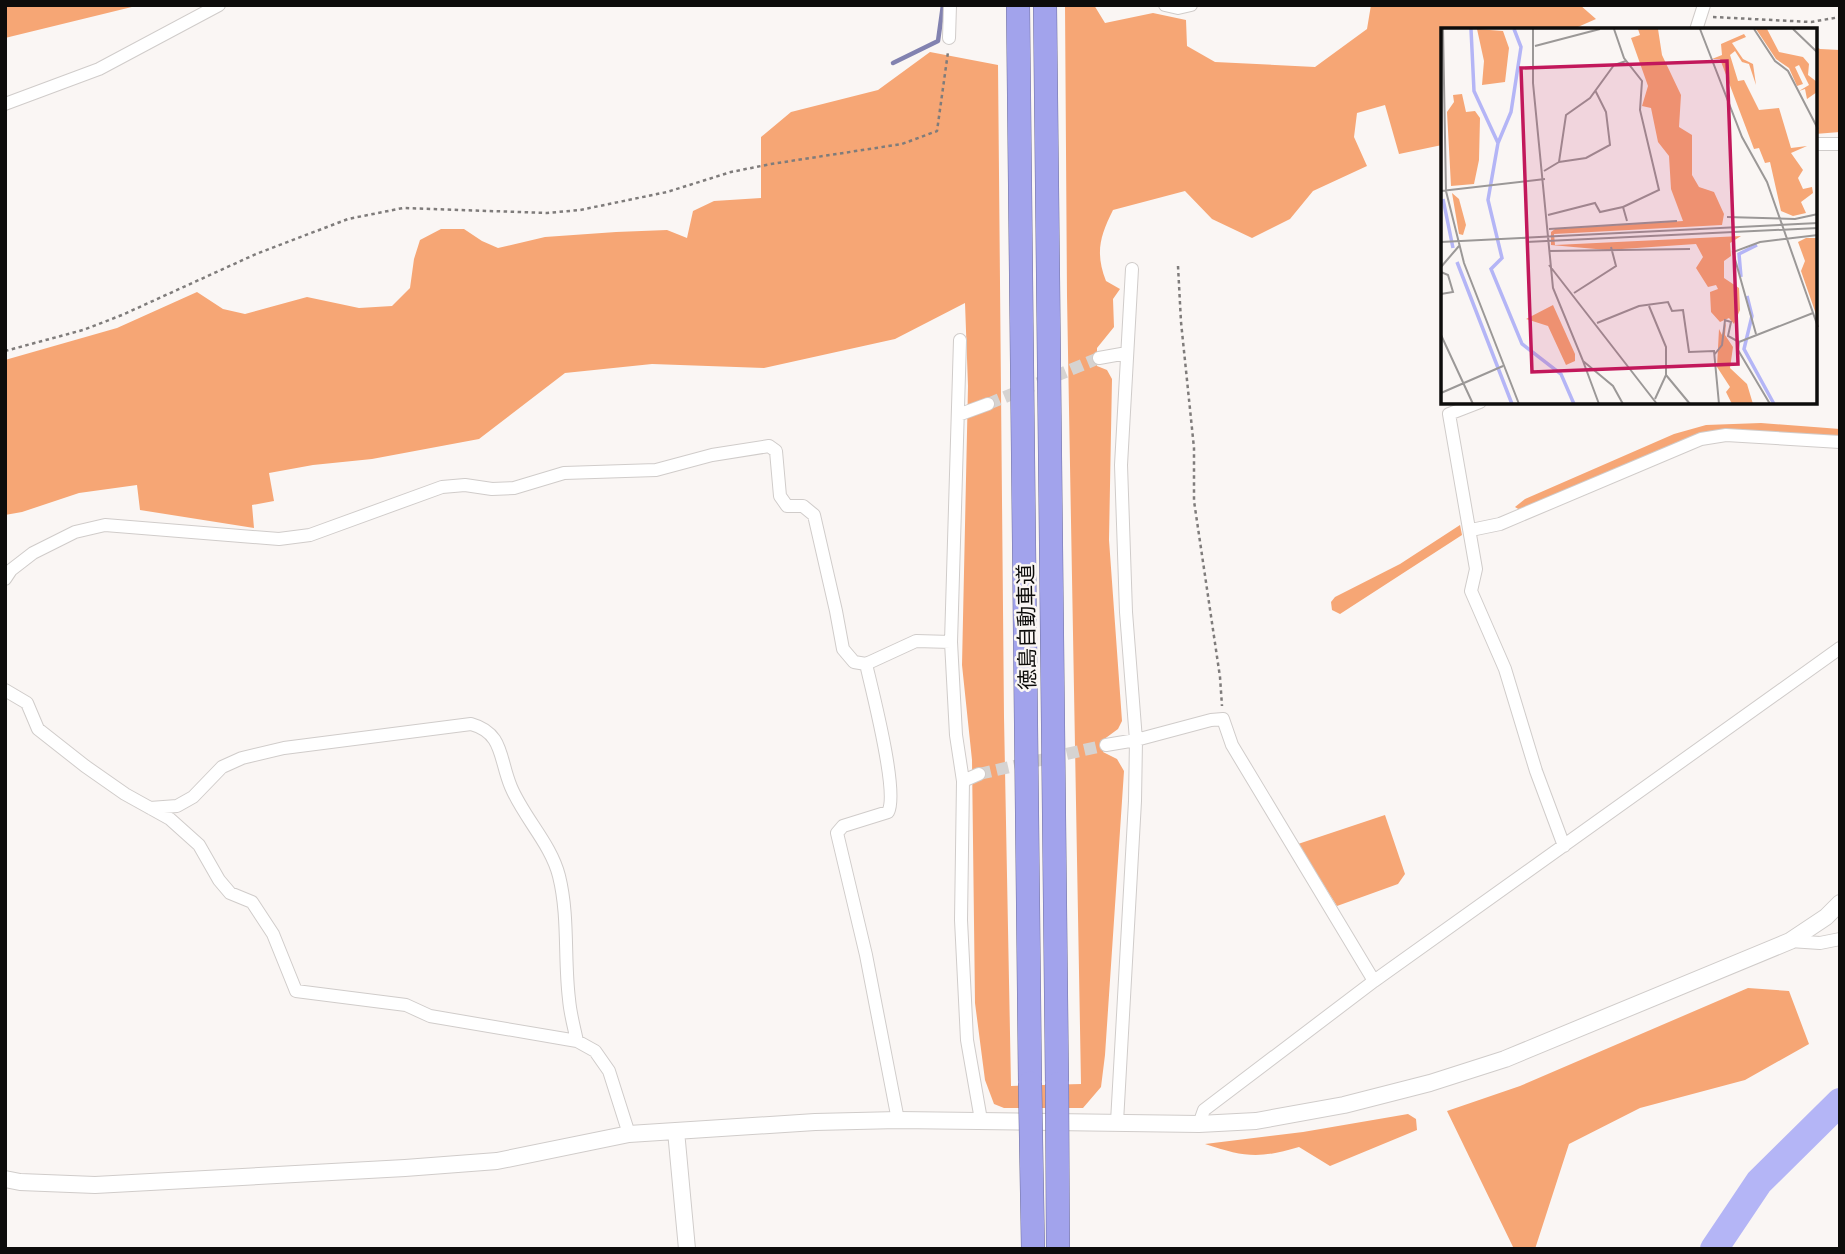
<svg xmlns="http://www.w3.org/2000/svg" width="1845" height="1254" viewBox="0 0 1845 1254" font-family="'Titillium Web','Noto Sans JP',sans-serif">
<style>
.forest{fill:#f6a675}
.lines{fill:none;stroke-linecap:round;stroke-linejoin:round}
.stream{stroke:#8282b0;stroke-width:4.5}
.river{stroke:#b4b5f6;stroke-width:28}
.minor-tunnel{stroke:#d6d3d1;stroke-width:12;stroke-dasharray:12 6;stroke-linecap:butt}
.minor-casing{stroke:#d0ccca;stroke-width:14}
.tertiary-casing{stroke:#d0ccca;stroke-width:18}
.motorway-casing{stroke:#6e6e9d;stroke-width:24}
.path{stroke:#7f7c7b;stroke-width:2.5;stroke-dasharray:3.5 3.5;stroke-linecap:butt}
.minor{stroke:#fff;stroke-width:12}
.tertiary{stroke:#fff;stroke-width:16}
.motorway{stroke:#a2a3ec;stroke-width:23}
.motorway-bridge-casing{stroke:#6e6e9d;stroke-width:24;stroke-linecap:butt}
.motorway-bridge{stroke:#a2a3ec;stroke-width:23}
.labels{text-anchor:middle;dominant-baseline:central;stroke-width:5;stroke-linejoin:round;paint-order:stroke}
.street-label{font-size:21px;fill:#0d0c0b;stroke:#faf6f4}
.inset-river{fill:none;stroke:#b4b5f6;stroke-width:3.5}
.inset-road{fill:none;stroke:#9b9897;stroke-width:2}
.view{fill:#c2185b;fill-opacity:0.15;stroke:#c2185b;stroke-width:3.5}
.inset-edge{fill:none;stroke:#0d0c0b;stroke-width:3.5}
</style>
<rect width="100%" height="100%" fill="#faf6f4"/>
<path class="forest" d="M5 5H140L5 38Z
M1065 5H1094L1105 23 1153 13 1186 20 1187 46 1215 62 1315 67 1367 29 1371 5H1580L1596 19 1571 30H1442V145L1399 154 1385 105 1357 113 1354 137 1367 166 1313 191 1290 219 1252 238 1212 219 1185 191 1113 210C1100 236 1095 253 1106 281L1120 289 1113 299 1114 327 1097 348V366L1107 370 1112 379 1109 540 1122 721 1118 729 1103 740V752L1117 759 1124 771 1105 1055 1101 1087 1083 1108H1004L994 1104 985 1080 975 1003 972 760 962 665 968 386 965 303 895 339 764 368 652 364 565 373 479 439 372 459 313 465 269 473 274 501 252 505 254 528 140 510 137 485 79 493 22 512 5 515V360L117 328 197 292 223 309 245 314 307 297 359 308 392 306 410 288 414 259 420 240 441 229H464L482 241 498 248 545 237 616 232 667 230 687 238 693 211 714 201 761 198V137L791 112 878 90 930 52 998 65 1004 717 1011 1086 1081 1084 1067 296Z
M1815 46 1820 49 1840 50V132L1815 134Z
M1761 423 1840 429V437L1733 429 1701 433 1520 510 1515 507 1525 499 1674 434 1706 425Z
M1460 525 1462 535 1340 614 1332 610 1331 602 1335 597 1400 564Z
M1385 815 1405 874 1398 884 1337 906 1298 844Z
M1748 988 1789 991 1809 1044 1745 1080 1640 1108 1569 1144 1535 1249H1514L1447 1111 1520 1086Z
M1408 1114 1416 1119 1417 1130 1330 1166 1299 1147C1259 1159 1244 1157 1205 1144L1303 1132Z"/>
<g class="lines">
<path class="stream" d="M893 63 938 41 943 5"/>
<path class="river" d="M1714 1249 1759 1182 1840 1102"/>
<path class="minor-tunnel" d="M988 404 1099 358
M979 774 1106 745"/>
<defs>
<path id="minor" d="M1165 5 1178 8 1191 5
M1696 30 1704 5
M949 38 950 5
M5 104 99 69 219 5
M1815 144H1840
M960 340 951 642 956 735 963 781 961 920 967 1040 981 1120
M1099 358 1127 353
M1480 402 1449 414 1476 569 1471 591 1505 669 1536 771 1564 846
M958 415 988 404
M1471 530 1500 524 1701 439 1726 435 1840 442
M5 579 11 570 33 553 75 532 105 525 279 539 310 535 442 487 465 485 492 489 514 488 564 473 656 470 712 455 769 446 776 451 780 496 787 506H803L814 515 836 611 843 649 854 662 866 664
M5 690 27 703 38 729 85 766 125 794 170 819 199 845 219 880 230 893 252 902 273 934 296 991 406 1005 430 1016 577 1041 595 1051 609 1071 629 1134
M1106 745 1136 740 1211 720 1223 719 1232 745 1374 981
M963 781 979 774
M150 808 177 806 193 797 222 767 242 758 284 748 471 724C504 733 499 759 511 787 524 818 551 844 559 876 569 916 564 959 569 999 570 1013 574 1027 577 1041
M1790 941 1820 943 1840 939
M898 1120 866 955 837 833 843 826 888 812C899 793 872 690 866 664L916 641 951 642
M1117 1122 1135 801 1136 740 1126 612 1121 465 1132 269
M1199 1124 1204 1110 1374 981 1840 648"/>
<path id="tertiary" d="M676 1131 687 1249
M5 1179 20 1182 95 1185 405 1168 497 1161 629 1134 815 1122 898 1120 1199 1124 1256 1121 1344 1105 1430 1083 1505 1059 1790 941 1826 917 1840 903"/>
<path id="motorway" d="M1018 5 1030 1083
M1045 5 1057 1084"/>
</defs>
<use href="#minor" class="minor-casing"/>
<use href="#tertiary" class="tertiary-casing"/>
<use href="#motorway" class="motorway-casing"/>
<path class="path" d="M1713 17 1811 22 1840 17
M1178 266 1181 322 1194 448V501L1220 677 1222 706
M5 351 83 330 122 315 256 254 348 219 403 208 547 213 580 210 667 192 731 172 771 164 902 144 937 131 948 52"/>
<use href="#minor" class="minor"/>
<use href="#tertiary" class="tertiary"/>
<use href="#motorway" class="motorway"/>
<defs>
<path id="motorway-bridge" d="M1030 1083 1033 1249
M1057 1084 1058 1249"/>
</defs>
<use href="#motorway-bridge" class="motorway-bridge-casing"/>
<use href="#motorway-bridge" class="motorway-bridge"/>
</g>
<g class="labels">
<g class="street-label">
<text transform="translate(1026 627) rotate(-91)">徳島自動車道</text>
</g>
</g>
<g transform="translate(1441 28)">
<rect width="376" height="376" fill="#faf6f4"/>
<path d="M36 1 62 3 68 20 64 54 41 57 43 33ZM197 1H217L221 27 240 67 238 99 251 107V147L258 159 273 164 283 186 281 197 113 206 114 217 300 208 289 215 290 228 283 233V250L298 260 299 282 293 296 288 290 279 294 270 284 269 264 277 261 275 257 267 259 255 240 262 229 255 216 166 222 110 217V204L114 201 242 193 230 161 228 128 217 114 210 80 201 78 207 58 190 10 199 7ZM315 1H326L338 24 362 29 368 36 367 47 376 54V64L366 71 364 61 358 63 368 57 358 37 354 39 362 56 356 58 348 40 335 31ZM303 6 305 9 291 15 302 31 312 36 315 57 308 36 301 34 294 23 289 27 297 53 303 52 318 82 338 80 350 120 366 118 350 125 362 142 357 150 362 161 371 159 372 165 360 174 365 185 352 188 340 183 329 134 324 135 318 120 313 121 279 31H271L281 27 280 16ZM21 66 25 84 34 83 39 90 38 132 33 156 10 158 6 84 13 74 12 67ZM11 165 18 171 25 197 22 207 18 206ZM365 210H376V289L360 243 364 233 357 214ZM112 277 134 326V333L125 337 107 298 85 291ZM285 294 284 307 292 319 289 340 306 356 312 376H291L285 364 289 359 276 339 278 301 281 307Z" fill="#f6a675"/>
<path class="inset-river" d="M30 1 33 63 57 115M73 1 80 19 70 84 57 115 47 172 61 230 50 241 81 316 120 346 133 376M2 171 12 220M16 234 71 376M300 249 298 226 316 217M306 268 311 288 303 321 333 376"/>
<path class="inset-road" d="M2 1 5 163 23 235 78 376M92 1V55L112 260 142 333 172 358 182 376M173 1 183 30 201 53 199 82 218 162 182 179M259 1 301 109 326 154 377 299M313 1 334 33 347 43 377 101M352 1 377 25M94 18 159 1M118 134 145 130 169 117 165 84 154 62M103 143 118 134 125 87 149 70 173 37 185 33M0 163 104 151M107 187 154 175 159 184 182 179 186 193M286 189 354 191 377 186M108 201 236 193M0 214 377 195M85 214 377 200M108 223 249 221M108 237 216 376M0 239 18 218M0 244 7 247 12 264 0 266M133 265 175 238 170 219M208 278 225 319V347L214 371M156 295 198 278 227 274 231 283 242 282 248 324 273 323 278 376M315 306 292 224 319 214 377 207M0 307 32 376M298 314 372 285M298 314 297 322 329 376M273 327 281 317 284 292 290 294 287 308 298 314M142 333 158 376M225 347 249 376M0 365 62 338"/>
<path class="view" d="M286 33 297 336 91 344 80 40Z"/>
<rect width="376" height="376" class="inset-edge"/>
</g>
<rect width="1845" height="1254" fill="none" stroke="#0d0c0b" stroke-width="14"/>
</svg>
